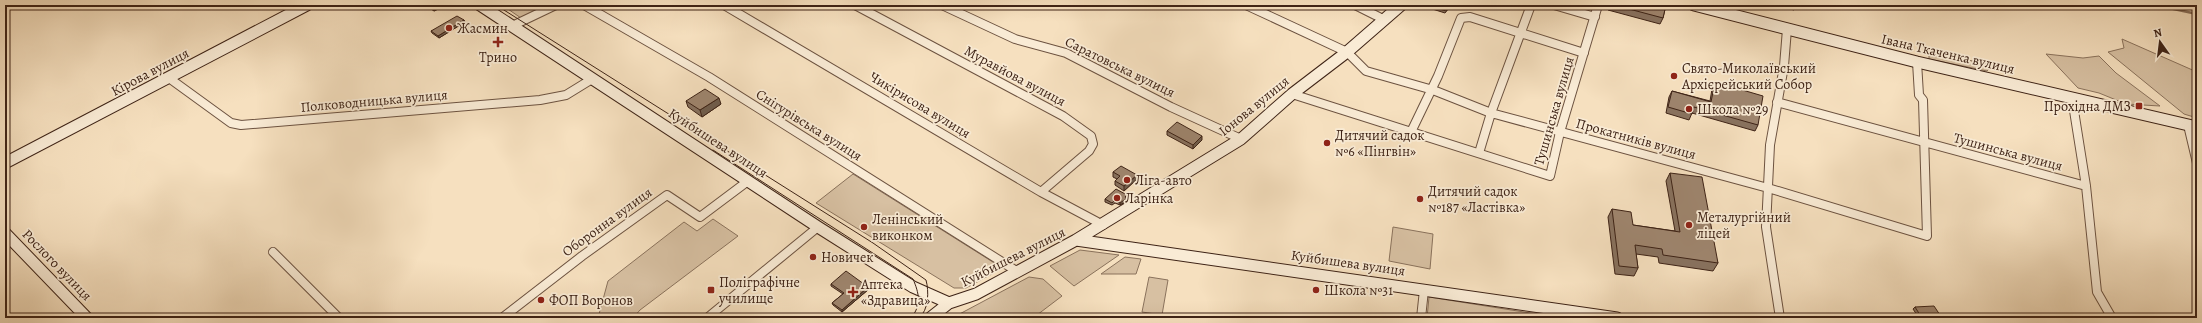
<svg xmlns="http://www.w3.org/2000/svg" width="2202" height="323" viewBox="0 0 2202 323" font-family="Alegreya,serif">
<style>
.green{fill:#d7c0a2;stroke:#8a725c}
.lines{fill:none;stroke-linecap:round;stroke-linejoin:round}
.stream{stroke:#876e59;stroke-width:2.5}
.street-casing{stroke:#6c5240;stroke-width:10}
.secondary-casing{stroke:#3e2316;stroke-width:13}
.street{stroke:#f9ebd5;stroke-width:8}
.secondary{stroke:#f9ebd5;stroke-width:11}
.tram{stroke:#3e2316;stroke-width:1}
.wall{fill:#88725f;stroke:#3e2316}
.shaded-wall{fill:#6f5d4d;stroke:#3e2316}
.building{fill:#9e856e;stroke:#3e2316}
.poi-dot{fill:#8f2418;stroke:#f9ebd5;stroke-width:1.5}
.labels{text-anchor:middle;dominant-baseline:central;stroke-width:3.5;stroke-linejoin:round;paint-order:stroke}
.poi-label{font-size:14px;fill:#3e2316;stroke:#f9ebd5;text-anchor:start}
.street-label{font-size:14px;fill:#3e2316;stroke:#f9ebd5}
</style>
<rect width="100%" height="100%" fill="#f6e0bf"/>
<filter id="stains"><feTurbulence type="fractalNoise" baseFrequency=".005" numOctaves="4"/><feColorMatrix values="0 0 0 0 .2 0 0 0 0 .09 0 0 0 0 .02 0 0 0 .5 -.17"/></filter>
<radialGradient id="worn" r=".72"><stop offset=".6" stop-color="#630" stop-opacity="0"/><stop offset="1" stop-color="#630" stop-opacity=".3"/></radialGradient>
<path class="green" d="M502 5H550L521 18Z
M2122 39 2197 72V118L2184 114 2108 52 2124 48Z
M1929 52 1992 65 1987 71 1929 59Z
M2046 54 2083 58 2099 56 2116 73 2160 106 2126 104 2099 93 2078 88Z
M853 174 996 264 1001 269 966 288H954L816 203Z
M713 219 738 236 640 310 633 318H598L608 281 684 222 697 231Z
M1393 227 1433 234 1430 269 1389 261Z
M1080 250 1119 255 1074 286 1050 266Z
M1125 257 1141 259 1136 274H1101Z
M1029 277 1043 279 1062 296 1033 318H952Z
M1149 277 1168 280 1162 315 1142 312Z
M1429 297 1562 318H1427Z"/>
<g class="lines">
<path class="stream" d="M2155 5 2197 14"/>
<defs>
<path id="street" d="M584 5 709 77 1018 272
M724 5 1041 192 1103 225
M855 5 1063 116 1091 136 1093 144 1089 151 1041 192
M942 5 1015 39 1066 53 1171 107 1241 139
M1246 5 1347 52 1366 71 1433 90 1491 113 1768 188 1927 236 1923 100 1919 95 1917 62
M1355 5 1385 20
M1554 5 1595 17
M512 26 556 5
M169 78 231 123 241 125 540 100 566 95 592 79
M1292 94 1550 176 1560 132 1598 5
M2072 98 2086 186 2097 292 2112 318
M1777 102 2086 186
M2188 125 2197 163
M1411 132 1438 76 1461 18 1470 17 1584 53
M1479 153 1491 113 1531 5
M273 252 339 318
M502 318 582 256 667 195 700 217 748 181
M707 318 818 227
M1421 318 1424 290
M1780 318 1766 227 1770 145 1784 66 1787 29"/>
<path id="secondary" d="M480 5 818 227 913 287 949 303 976 294 1076 240 1617 318
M1694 5 1917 62 2197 127
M5 163 307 5
M5 233 87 318
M1076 240 1241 139 1292 94 1347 52 1401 5
M930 318 949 303"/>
</defs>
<use href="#street" class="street-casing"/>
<use href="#secondary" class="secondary-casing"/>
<use href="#street" class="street"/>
<use href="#secondary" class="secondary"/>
<path class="tram" d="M496 5 873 243 926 280C929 291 929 310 919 318
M713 150 913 279C919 293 922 305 911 318"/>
</g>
<path class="wall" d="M425 5H446L434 11Z
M1427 5 1450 7 1445 13 1426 7Z
M1609 5H1666L1663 18 1660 24 1608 10Z
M1775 5H1796L1794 10Z
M464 20 465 22 439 38 432 33 431 31Z
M1715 82 1758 125 1755 131 1692 113 1689 120 1666 113 1669 97 1672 91 1710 101 1712 89Z
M686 101 721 104 702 117 688 107Z
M1167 131 1202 140 1193 149 1167 135Z
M1113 172 1137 179 1124 191 1115 185V181L1117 179 1113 177Z
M1670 173 1718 263 1713 271 1659 263 1658 257 1636 254 1638 268 1634 276 1615 274 1608 217 1612 209 1633 225 1675 231 1666 181Z
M1127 197V201L1120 205 1115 203 1112 205 1105 202V199Z
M831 284 868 287 869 289 842 312 833 305 832 303 843 294 831 286Z
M1915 307 1942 318H1919L1913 309Z"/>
<path class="shaded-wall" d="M441 5H446L434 11 433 9Z
M464 20 465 22 439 38 438 36Z
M719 98 721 104 702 117 700 110Z
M1202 136V140L1193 149V145Z
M1137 175V179L1124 191V186Z
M1127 195V197L1125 199 1127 198V201L1120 205V203Z
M868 287 869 289 842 312V310Z"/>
<path class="building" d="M427 5H441L433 9Z
M1427 5H1451L1446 11Z
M1614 5H1666L1663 18Z
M457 16 464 20 438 36 431 31Z
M1715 82 1763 96 1758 125 1694 107 1692 114 1668 107 1672 91 1711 102Z
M705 89 719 98 700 110 686 101Z
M1177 122 1202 136 1193 145 1167 131Z
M1121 166 1137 175 1124 186 1115 181 1120 176 1113 172Z
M1670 173 1702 177 1718 263 1663 255 1662 249 1635 245 1638 268 1619 266 1612 209 1631 212 1633 225 1680 232Z
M1116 189 1127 195 1125 197 1127 198 1120 203 1115 200 1112 203 1105 199Z
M846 271 868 287 842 310 832 303 844 293 831 284Z
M1934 306 1942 318H1922L1915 307Z"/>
<g class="poi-dot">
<circle cx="449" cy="28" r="4"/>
<path d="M496 36h4v4h4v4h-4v4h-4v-4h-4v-4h4z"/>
<circle cx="1674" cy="76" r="4"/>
<rect x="2135" y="102" width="8" height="8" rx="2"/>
<circle cx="1689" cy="109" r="4"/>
<circle cx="1327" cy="143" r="4"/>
<circle cx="1127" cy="180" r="4"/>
<circle cx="1117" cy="198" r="4"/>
<circle cx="1420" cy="199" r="4"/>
<circle cx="1689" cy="225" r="4"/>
<circle cx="864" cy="227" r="4"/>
<circle cx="813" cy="257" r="4"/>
<rect x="707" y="286" width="8" height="8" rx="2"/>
<circle cx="1316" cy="290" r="4"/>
<path d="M851 286h4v4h4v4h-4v4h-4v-4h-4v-4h4z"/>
<circle cx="541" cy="300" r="4"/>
</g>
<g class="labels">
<g class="poi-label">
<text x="457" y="28">Жасмин</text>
<text x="498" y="57" text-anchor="middle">Трино</text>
<text x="1682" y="68">Свято-Миколаївський<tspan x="1682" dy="16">Архієрейський Собор</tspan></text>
<text x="2131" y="106" text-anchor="end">Прохідна ДМЗ</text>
<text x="1697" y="109">Школа №29</text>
<text x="1335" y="135">Дитячий садок<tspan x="1335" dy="16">№6 «Пінгвін»</tspan></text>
<text x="1135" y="180">Ліга-авто</text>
<text x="1428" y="191">Дитячий садок<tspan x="1428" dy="16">№187 «Ластівка»</tspan></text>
<text x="1125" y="198">Ларінка</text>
<text x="1697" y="217">Металургійний<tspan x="1697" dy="16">ліцей</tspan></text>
<text x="872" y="219">Ленінський<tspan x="872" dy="16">виконком</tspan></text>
<text x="821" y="257">Новичек</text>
<text x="719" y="282">Поліграфічне<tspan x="719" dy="16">училище</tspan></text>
<text x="861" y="284">Аптека<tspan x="861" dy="16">«Здравица»</tspan></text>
<text x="1324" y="290">Школа №31</text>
<text x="549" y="300">ФОП Воронов</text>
</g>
<g class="street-label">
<text transform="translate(1948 54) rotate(13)">Івана Ткаченка вулиця</text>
<text transform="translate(1120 67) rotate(26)">Саратовська вулиця</text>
<text transform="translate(150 72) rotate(-28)">Кірова вулиця</text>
<text transform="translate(1015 76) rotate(28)">Муравйова вулиця</text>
<text transform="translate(374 101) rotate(-5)">Полководницька вулиця</text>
<text transform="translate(920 105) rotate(31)">Чикірисова вулиця</text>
<text transform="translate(1254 106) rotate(-39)">Іонова вулиця</text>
<text transform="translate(1554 111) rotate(-74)">Тушинська вулиця</text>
<text transform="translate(809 125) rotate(32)">Снігурівська вулиця</text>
<text transform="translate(1636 139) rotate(15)">Прокатників вулиця</text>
<text transform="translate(718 143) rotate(33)">Куйбишева вулиця</text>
<text transform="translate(2008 152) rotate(15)">Тушинська вулиця</text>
<text transform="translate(607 222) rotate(-36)">Оборонна вулиця</text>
<text transform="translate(1013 257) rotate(-27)">Куйбишева вулиця</text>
<text transform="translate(1348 263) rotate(8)">Куйбишева вулиця</text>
<text transform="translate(57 265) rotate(46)">Рослого вулиця</text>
</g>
</g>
<rect width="2202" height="323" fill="none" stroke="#f6e0bf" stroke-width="20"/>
<rect x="6" y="6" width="2190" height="311" fill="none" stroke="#3e2316" stroke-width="2"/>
<rect x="10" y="10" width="2182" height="303" fill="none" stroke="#3e2316"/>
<g transform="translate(2160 42) rotate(346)" stroke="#f9ebd5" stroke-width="3" paint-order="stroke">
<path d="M0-3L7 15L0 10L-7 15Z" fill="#3e2316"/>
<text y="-6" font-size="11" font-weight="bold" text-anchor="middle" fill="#3e2316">N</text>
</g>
<rect width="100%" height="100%" filter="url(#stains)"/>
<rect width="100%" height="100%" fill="url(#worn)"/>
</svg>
